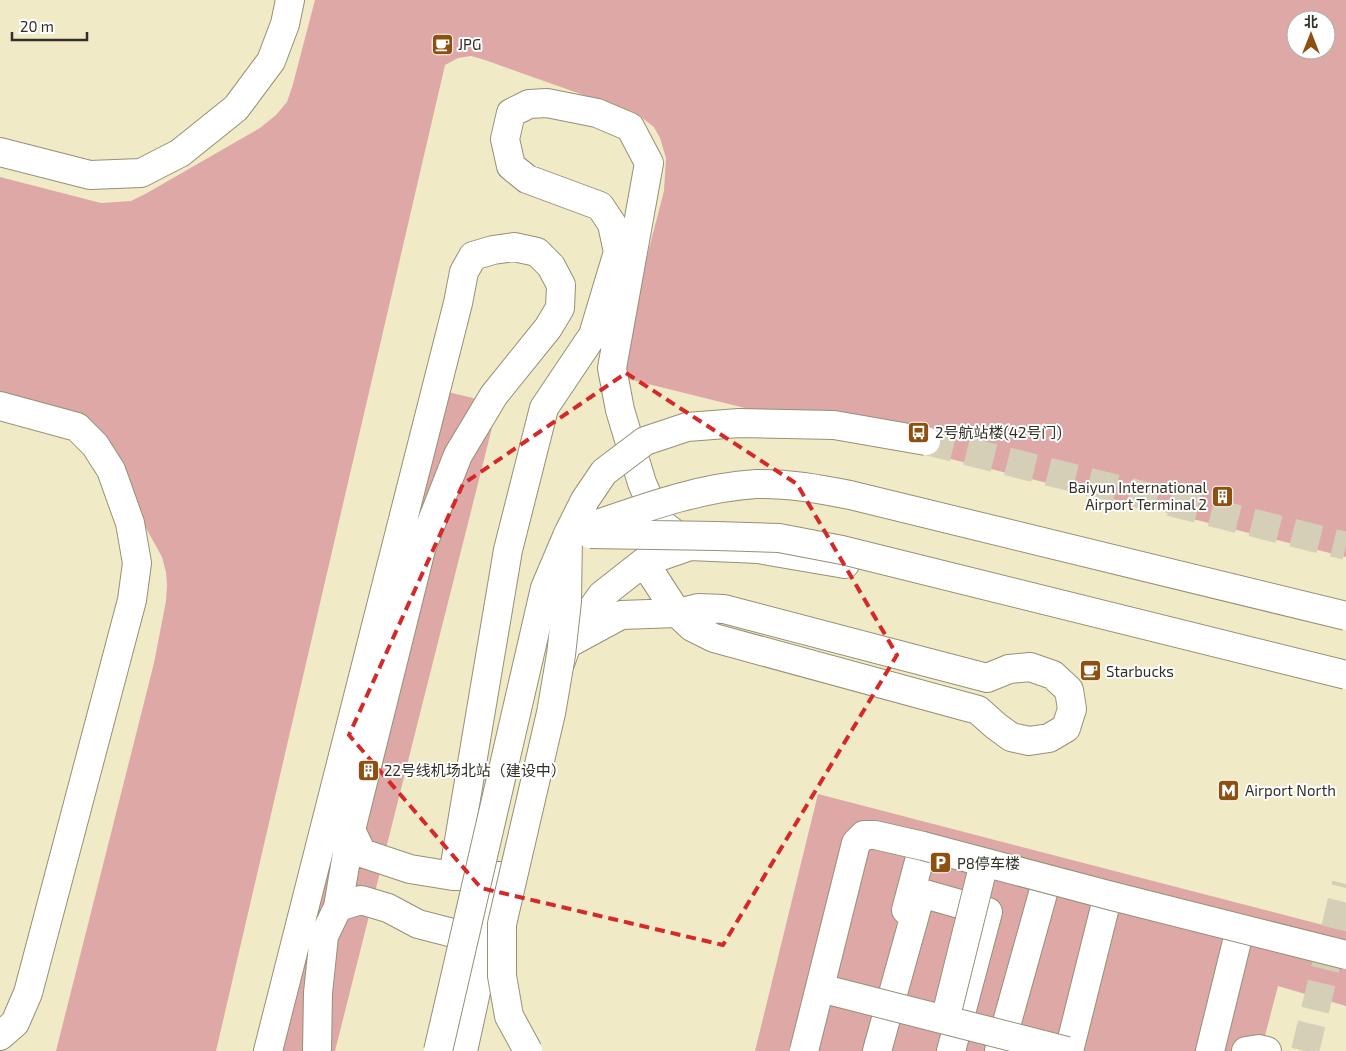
<svg xmlns="http://www.w3.org/2000/svg" width="1346" height="1051" viewBox="0 0 1346 1051" font-family="'Exo 2','Noto Sans SC',sans-serif">
<style>
.built{fill:#f1eac7;fill-rule:evenodd}
.building{fill:#dea8a6;fill-rule:evenodd}
.lines{fill:none;stroke-linecap:round;stroke-linejoin:round}
.major-tunnel{stroke:#d4cfb6;stroke-width:28;stroke-dasharray:28 14;stroke-linecap:butt}
.highway-tunnel{stroke:#d4cfb6;stroke-width:28;stroke-dasharray:28 14;stroke-linecap:butt}
.minor-casing{stroke:#959076;stroke-width:30}
.minor{stroke:#fff;stroke-width:28}
.minor-bridge-casing{stroke:#959076;stroke-width:30;stroke-linecap:butt}
.major-bridge-casing{stroke:#959076;stroke-width:30;stroke-linecap:butt}
.minor-bridge{stroke:#fff;stroke-width:28}
.major-bridge{stroke:#fff;stroke-width:28}
.marked{fill:none;stroke:#d62828;stroke-width:4;stroke-dasharray:10 6;stroke-linejoin:round}
.labels{text-anchor:middle;dominant-baseline:central;stroke-width:4;stroke-linejoin:round;paint-order:stroke}
.poi-label{font-size:15px;fill:#323025;stroke:#fff;text-anchor:start}
</style>
<rect width="100%" height="100%" fill="#fcf7da"/>
<path class="built" d="M0 0H1346V1051H0ZM1296 20H1326V50H1296Z"/>
<path class="building" d="M315 0H1346V557L616 376 664 191 666 158 660 138 654 127 637 114 485 60 471 56 458 58 445 65 216 1051H56L154 663 166 601 167 585 166 572 162 557 95 436 0 395V177L101 203 131 201 147 193 260 128 276 115 287 102 293 84ZM1296 20H1326V50H1296Z
M427 387 498 404 335 1051H259Z
M818 794 1346 931V1006L1278 986 1261 1051H755Z"/>
<g class="lines">
<path class="major-tunnel" d="M926 441 1346 546"/>
<path class="highway-tunnel" d="M1305 1051 1346 884"/>
<defs>
<path id="minor" d="M0 152 90 175 141 173 180 153 236 108 271 61 285 24 290 0
M0 406 77 427 95 445 111 470 130 523 137 563 132 600 28 993 15 1023 0 1036
M573 641 621 615 677 613 698 608 724 609 987 678 1009 669 1030 667 1053 675 1069 690 1072 709 1066 728 1049 738 1029 741 1011 737 996 726 978 710 714 638 692 627 677 613 644 562
M561 661 567 644 602 595 644 562 690 546 758 549 845 564
M453 876 508 550 544 408 593 335 618 252 612 224 600 206 527 179 511 166 505 139 511 113 529 104 547 103 597 113 630 127 649 163 612 368 620 410 642 483 659 522 687 543
M338 907 351 830
M906 910 923 846
M268 1051 458 303 464 272 473 256 493 250 514 247 537 252 551 266 561 285 560 308 548 328 494 395 458 455 421 549 351 830 362 853 410 869 453 876H501
M317 1051 318 993 324 936 338 907 361 900 388 908 418 924 488 942
M463 1051 495 905
M877 1051 921 893 988 912 951 1051
M999 1051 1047 879
M1069 1051 1108 895
M1210 1051 1240 929
M1246 1051 1259 1049 1267 1051"/>
</defs>
<use href="#minor" class="minor-casing"/>
<use href="#minor" class="minor"/>
<defs>
<path id="minor-bridge" d="M820 988 1067 1051
M945 1020 984 863
M528 1051 509 1016 502 976V924L551 713 561 655 567 601 568 534
M804 1051 856 843 864 835H875L923 846 1108 895 1346 955"/>
<path id="major-bridge" d="M568 534C629 514 691 488 756 484 787 483 819 489 850 495L1346 616
M590 534 716 536 779 538 842 550 1346 675
M438 1051 545 588 568 534 585 500 604 472 645 441 687 427 739 423 834 425 926 441"/>
</defs>
<use href="#minor-bridge" class="minor-bridge-casing"/>
<use href="#major-bridge" class="major-bridge-casing"/>
<use href="#minor-bridge" class="minor-bridge"/>
<use href="#major-bridge" class="major-bridge"/>
</g>
<path class="marked" d="M626 373 797 484 897 655 723 945 481 888 349 735 463 484Z"/>
<defs>
<symbol id="cafe-square" viewBox="-11 -11 22 22"><rect x="-9" y="-9" width="18" height="18" rx="4" fill="#8d5011" stroke="#fff"/><path d="M-5.5-4.5H6V0H3Q3 3.5 0 3.5H-2.5Q-5.5 3.5-5.5 0ZM3-3.2v2h1.7v-2ZM-6 4.5H4V6H-6Z" fill="#fff"/></symbol>
<symbol id="bus-square" viewBox="-11 -11 22 22"><rect x="-9" y="-9" width="18" height="18" rx="4" fill="#8d5011" stroke="#fff"/><path d="M-5-6H5V4H4V6H2V4H-2V6H-4V4H-5ZM-3.5-4V0h7V-4ZM-3.5 1.2v1.5H-2V1.2ZM2 1.2v1.5H3.5V1.2Z" fill="#fff"/></symbol>
<symbol id="building-square" viewBox="-11 -11 22 22"><rect x="-9" y="-9" width="18" height="18" rx="4" fill="#8d5011" stroke="#fff"/><path d="M-4-6H4V6H1V3H-1V6H-4ZM-2.5-4.3h1.7v1.8h-1.7ZM.8-4.3h1.7v1.8H.8ZM-2.5-1h1.7V.8h-1.7ZM.8-1h1.7V.8H.8Z" fill="#fff"/></symbol>
<symbol id="metro-square" viewBox="-11 -11 22 22"><rect x="-9" y="-9" width="18" height="18" rx="4" fill="#8d5011" stroke="#fff"/><path d="M-5.5 5V-5H-3L0 0L3-5H5.5V5H3V-.5L0 4L-3-.5V5Z" fill="#fff"/></symbol>
<symbol id="parking-square" viewBox="-11 -11 22 22"><rect x="-9" y="-9" width="18" height="18" rx="4" fill="#8d5011" stroke="#fff"/><path d="M-3.5-5.5H1a3.5 3.5 0 0 1 0 7H-1V5.5H-3.5ZM-1-3.4V-.6H.8a1.4 1.4 0 0 0 0-2.8Z" fill="#fff"/></symbol>
</defs>
<g fill-rule="evenodd">
<use href="#cafe-square" x="430" y="32" width="25" height="25"/>
<use href="#bus-square" x="906" y="420" width="25" height="25"/>
<use href="#building-square" x="1210" y="484" width="25" height="25"/>
<use href="#cafe-square" x="1078" y="658" width="25" height="25"/>
<use href="#building-square" x="356" y="758" width="25" height="25"/>
<use href="#metro-square" x="1216" y="778" width="25" height="25"/>
<use href="#parking-square" x="928" y="850" width="25" height="25"/>
</g>
<g class="labels">
<g class="poi-label">
<text x="458" y="44">JPG</text>
<text x="935" y="432">2号航站楼(42号门)</text>
<text x="1207" y="487" text-anchor="end">Baiyun International<tspan x="1207" dy="17">Airport Terminal 2</tspan></text>
<text x="1106" y="671">Starbucks</text>
<text x="384" y="770">22号线机场北站（建设中）</text>
<text x="1245" y="790">Airport North</text>
<text x="957" y="863">P8停车楼</text>
</g>
</g>
<g transform="translate(1311 35)"><circle r="24" fill="#ffffff" stroke="#adaca8"/>
<path d="M0-4L9 19L0 12L-9 19Z" fill="#8d5011"/>
<text y="-8" font-size="14" font-weight="bold" text-anchor="middle" fill="#323025">北</text>
</g>
<path d="M12 32v8h75v-8" fill="none" stroke="#323025" stroke-width="2.5"/>
<text x="20" y="32" font-size="15" fill="#323025" stroke="#ffffff" stroke-width="4" paint-order="stroke">20 m</text>
</svg>
